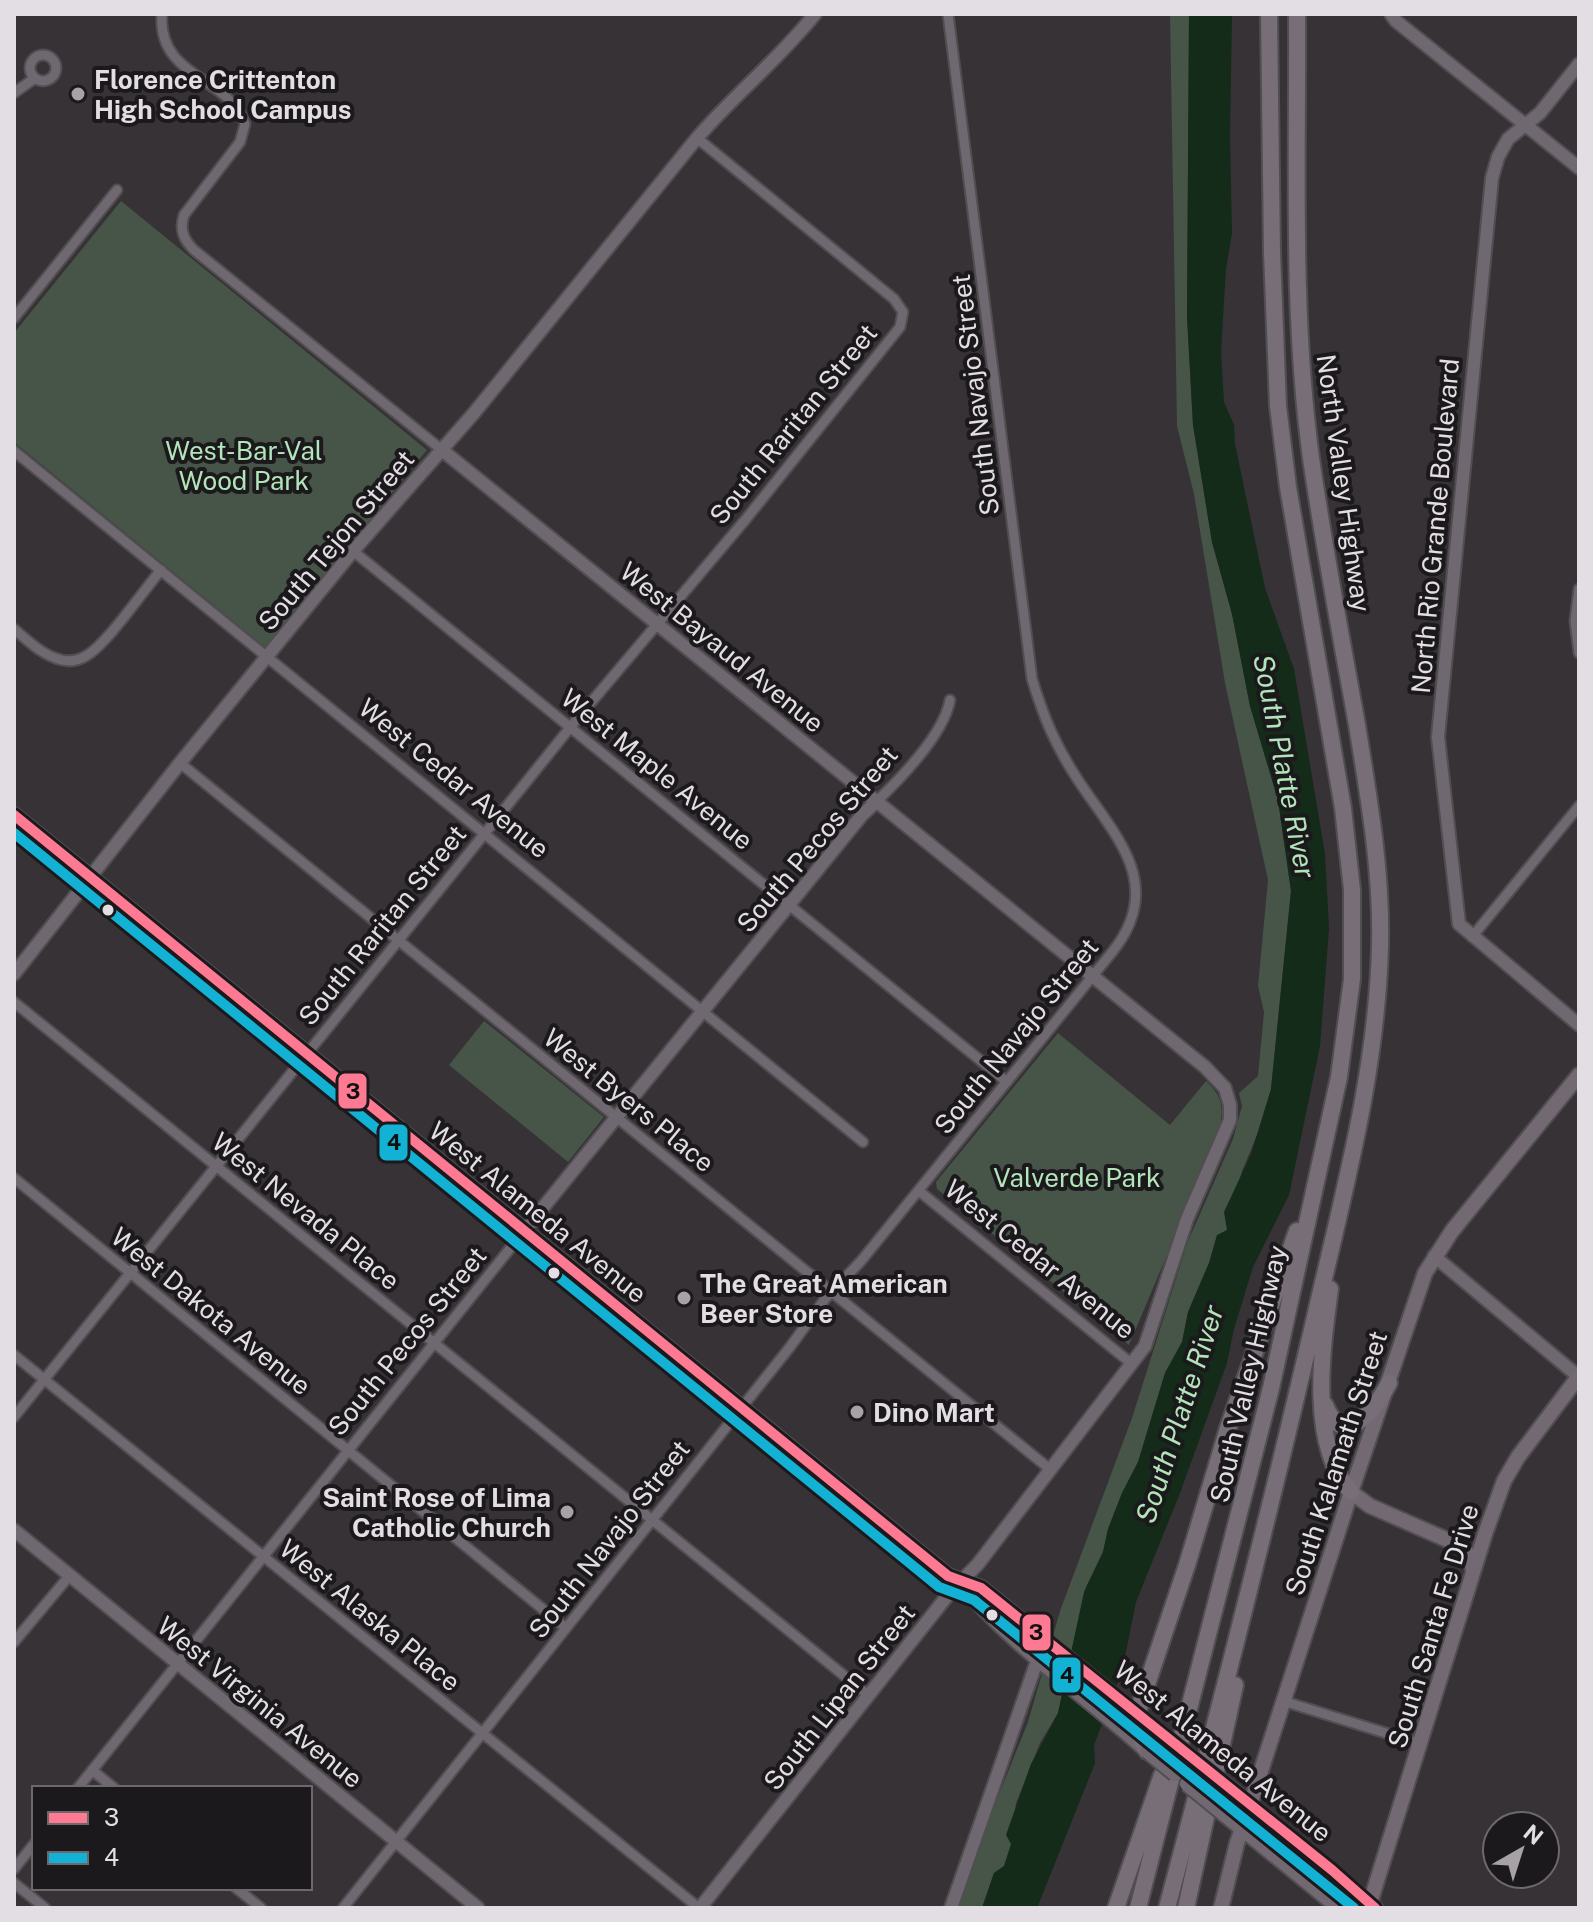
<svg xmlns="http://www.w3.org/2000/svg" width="1593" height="1922" viewBox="0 0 1593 1922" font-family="'Public Sans',sans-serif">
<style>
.green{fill:#465548}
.water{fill:#142b19}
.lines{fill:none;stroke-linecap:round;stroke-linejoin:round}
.minor-casing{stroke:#514e51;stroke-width:13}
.tertiary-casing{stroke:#514e51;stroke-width:16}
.secondary-casing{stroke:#514e51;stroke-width:18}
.primary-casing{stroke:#514e51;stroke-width:18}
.motorway-casing{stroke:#514e51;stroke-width:20}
.minor{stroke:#6f6870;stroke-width:9}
.tertiary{stroke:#6f6870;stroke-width:12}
.secondary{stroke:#726972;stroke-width:14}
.primary{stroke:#716872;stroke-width:14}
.motorway{stroke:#776e77;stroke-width:16}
.primary-bridge-casing{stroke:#514e51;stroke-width:18;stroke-linecap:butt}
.primary-bridge{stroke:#716872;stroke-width:14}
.bus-1-casing{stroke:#1c191d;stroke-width:16}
.bus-2-casing{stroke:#1c191d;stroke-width:16}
.bus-1{stroke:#fe7a93;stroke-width:10}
.bus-2{stroke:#13b2d5;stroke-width:10}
.poi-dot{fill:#a6a2a6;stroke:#1c191d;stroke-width:3}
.bus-dot{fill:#e3dee3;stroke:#1c191d;stroke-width:3}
.labels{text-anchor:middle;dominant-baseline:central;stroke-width:8;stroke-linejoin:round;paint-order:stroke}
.poi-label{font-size:26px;font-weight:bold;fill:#e3dee3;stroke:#1c191d;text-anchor:start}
.street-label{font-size:26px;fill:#e3dee3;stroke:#1c191d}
.park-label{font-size:26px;fill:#b2e5b9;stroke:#1c191d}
.water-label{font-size:28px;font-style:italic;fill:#b2e4b9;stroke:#1c191d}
.line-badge{stroke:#1c191d;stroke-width:3}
.pale-badge-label{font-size:22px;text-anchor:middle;font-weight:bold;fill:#111}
</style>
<rect width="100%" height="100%" fill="#363236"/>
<path class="green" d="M1170 14H1189L1187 317 1193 425 1212 542 1232 614 1250 706 1278 800 1291 891 1271 1089 1263 1121 1242 1171 1227 1230 1217 1236 1209 1263 1188 1312 1182 1342 1165 1373 1138 1462 1122 1493 1108 1529 1103 1552 1086 1587 1058 1713 1040 1743 1016 1803 1012 1844 1004 1866 994 1873 982 1908H958L991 1814 1028 1722 1060 1611 1132 1418 1188 1241 1233 1139 1242 1106 1239 1093 1258 1076 1264 1012 1258 986 1268 880 1225 683 1194 494 1177 426Z
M121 201 427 450 266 648 14 442V333Z
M484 1021 604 1117 568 1162 449 1065Z
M1058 1033 1170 1125 1206 1081C1226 1098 1224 1116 1216 1139L1129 1345 937 1189 936 1182Z"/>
<path class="water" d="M1189 14H1232L1230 137 1232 233 1226 269 1221 351 1224 402 1234 425 1235 444 1265 588 1294 669 1325 854 1329 929 1320 1046 1289 1195 1253 1267 1234 1329 1227 1363 1180 1493 1136 1602 1122 1671 1094 1745 1095 1763 1037 1908H982L994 1873 1004 1866 1011 1844 1006 1835 1031 1764 1058 1713 1084 1592 1103 1552 1108 1529 1122 1493 1138 1462 1165 1373 1182 1342 1188 1312 1209 1263 1217 1235 1227 1230 1224 1212 1251 1154 1271 1089 1291 891 1278 800 1250 706 1232 614 1212 542 1193 425 1187 317Z"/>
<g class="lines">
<defs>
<path id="minor" d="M162 14C157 78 230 77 245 124L240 142 184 215C179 230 184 240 194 250L442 450
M30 68a13 13 0 1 1 26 0a13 13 0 1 1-26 0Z
M14 93 35 78
M14 318 117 190
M14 451 863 1142
M353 551 1007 1082
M1579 589 1575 621 1579 653
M14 629C28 641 43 656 62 660 70 662 79 660 86 656 107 644 143 591 161 570
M180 763 1051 1470
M877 801C902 777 944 734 950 700
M1472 937 1579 806
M14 1002 868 1695
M14 1178 566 1628
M919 1191 1132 1364
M14 1355 699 1908
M14 1417 577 719 746 519 900 327 903 312 894 299 697 138
M14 1642 70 1575
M1283 1701 1421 1744
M92 1770 114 1788
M78 1788 524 1231
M14 1869 34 1844
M14 1883 45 1908
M236 1888 261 1908
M343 1908 790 1347 825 1299 861 1261 1113 951C1166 884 1115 836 1078 780 1055 745 1044 718 1032 679L948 14"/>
<path id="tertiary" d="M1391 14 1396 21 1579 168
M1579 64 1540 113 1508 139 1498 157 1492 178 1438 737 1459 924 1579 1025
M442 450 1205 1067 1225 1088 1230 1105V1120L1187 1219 1145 1346 978 1564 948 1595 700 1908
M14 974 180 763 353 551 474 413 697 138C734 95 779 59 815 14
M524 1231 862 815 877 801
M1434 1256 1579 1377
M14 1530 478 1908
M951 1908 1037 1661"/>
<path id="secondary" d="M1351 1492 1370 1506 1459 1545 1470 1556 1473 1570
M1250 1805 1351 1492 1425 1273 1452 1231 1579 1075
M1370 1903 1485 1534 1504 1481 1518 1457 1579 1376"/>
<path id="primary" d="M14 815 948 1576 981 1588 1154 1728
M960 1582C1013 1647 1084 1694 1146 1750
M1231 1789 1375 1908
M1225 1815 1339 1908
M1221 1908 1237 1843 1250 1805"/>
<path id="motorway" d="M1330 1289C1322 1348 1308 1444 1351 1492
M1325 1405C1344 1453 1376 1407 1389 1383
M1147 1751 1137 1731V1714L1187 1565 1228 1428 1297 1231
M1116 1908 1162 1775
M1138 1908 1271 1388 1339 1077 1352 979V890L1343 808 1288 487 1278 406 1272 253 1269 14
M1167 1908C1219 1712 1269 1515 1315 1317 1343 1195 1377 1072 1380 946 1382 872 1369 799 1357 725 1341 636 1324 548 1311 458 1291 312 1298 161 1297 14
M1186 1908 1235 1685"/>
</defs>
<use href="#minor" class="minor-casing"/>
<use href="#tertiary" class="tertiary-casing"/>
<use href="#secondary" class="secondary-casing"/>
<use href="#primary" class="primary-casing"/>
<use href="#motorway" class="motorway-casing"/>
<use href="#minor" class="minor"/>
<use href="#tertiary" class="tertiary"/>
<use href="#secondary" class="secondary"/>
<use href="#primary" class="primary"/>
<use href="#motorway" class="motorway"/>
<defs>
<path id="primary-bridge" d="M1154 1728 1231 1789
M1147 1751 1175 1774
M1187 1784 1225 1815"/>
</defs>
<use href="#primary-bridge" class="primary-bridge-casing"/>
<use href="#primary-bridge" class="primary-bridge"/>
<defs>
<path id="bus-1" d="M14 815 948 1576 981 1588 1332 1870 1375 1908"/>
<path id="bus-2" d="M14 833 939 1587 974 1600 1354 1908"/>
</defs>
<use href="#bus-1" class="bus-1-casing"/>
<use href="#bus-2" class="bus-2-casing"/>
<use href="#bus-1" class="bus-1"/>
<use href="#bus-2" class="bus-2"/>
</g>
<g class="poi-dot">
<circle cx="78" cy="94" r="8"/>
<circle cx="684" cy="1298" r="8"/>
<circle cx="857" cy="1412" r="8"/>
<circle cx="567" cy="1512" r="8"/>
</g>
<g class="bus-dot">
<circle cx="108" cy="910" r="7"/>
<circle cx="554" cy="1273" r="7"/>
<circle cx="992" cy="1615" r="7"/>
</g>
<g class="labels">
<g class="poi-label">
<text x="94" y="79">Florence Crittenton<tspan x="94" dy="30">High School Campus</tspan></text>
<text x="700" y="1283">The Great American<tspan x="700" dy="30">Beer Store</tspan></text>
<text x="873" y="1412">Dino Mart</text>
<text x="551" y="1497" text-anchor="end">Saint Rose of Lima<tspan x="551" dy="30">Catholic Church</tspan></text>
</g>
<g class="street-label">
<text transform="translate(975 395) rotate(-97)">South Navajo Street</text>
<text transform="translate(793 424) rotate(-51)">South Raritan Street</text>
<text transform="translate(1344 483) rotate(82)">North Valley Highway</text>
<text transform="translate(1435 526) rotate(-85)">North Rio Grande Boulevard</text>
<text transform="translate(336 540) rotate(-50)">South Tejon Street</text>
<text transform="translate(722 647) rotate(39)">West Bayaud Avenue</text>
<text transform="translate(657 769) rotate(39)">West Maple Avenue</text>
<text transform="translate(454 778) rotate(39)">West Cedar Avenue</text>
<text transform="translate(817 839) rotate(-50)">South Pecos Street</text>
<text transform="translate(382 925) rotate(-51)">South Raritan Street</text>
<text transform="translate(1016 1036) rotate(-51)">South Navajo Street</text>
<text transform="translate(629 1100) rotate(39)">West Byers Place</text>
<text transform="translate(306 1211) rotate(39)">West Nevada Place</text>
<text transform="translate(538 1212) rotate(39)">West Alameda Avenue</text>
<text transform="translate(1040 1259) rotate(39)">West Cedar Avenue</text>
<text transform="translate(211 1311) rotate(39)">West Dakota Avenue</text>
<text transform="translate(407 1341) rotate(-51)">South Pecos Street</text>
<text transform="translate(1248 1374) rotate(-77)">South Valley Highway</text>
<text transform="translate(1336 1463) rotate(-72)">South Kalamath Street</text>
<text transform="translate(609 1539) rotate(-52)">South Navajo Street</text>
<text transform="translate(370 1615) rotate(39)">West Alaska Place</text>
<text transform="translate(1433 1626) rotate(-73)">South Santa Fe Drive</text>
<text transform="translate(839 1697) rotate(-52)">South Lipan Street</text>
<text transform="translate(260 1702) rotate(39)">West Virginia Avenue</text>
<text transform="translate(1223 1751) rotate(39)">West Alameda Avenue</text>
</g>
<g class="park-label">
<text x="244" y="450">West-Bar-Val<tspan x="244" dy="30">Wood Park</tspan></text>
<text x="1077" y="1177">Valverde Park</text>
</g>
<g class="water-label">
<text transform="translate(1285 766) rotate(79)">South Platte River</text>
<text transform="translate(1179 1414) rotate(-72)">South Platte River</text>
</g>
</g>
<g class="line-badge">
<rect x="337" y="1072" width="31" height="38" rx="8" fill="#fe7a93"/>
<rect x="378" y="1123" width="31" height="39" rx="8" fill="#13b2d5"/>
<rect x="1021" y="1613" width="31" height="39" rx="8" fill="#fe7a93"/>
<rect x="1051" y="1656" width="31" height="38" rx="8" fill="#13b2d5"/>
</g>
<g class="pale-badge-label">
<text x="353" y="1099">3</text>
<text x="394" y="1150">4</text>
<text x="1036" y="1640">3</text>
<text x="1067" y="1683">4</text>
</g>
<rect width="1593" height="1922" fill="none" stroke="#e3dee3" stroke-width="32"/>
<rect x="32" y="1786" width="280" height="104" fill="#1c191d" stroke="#6c686c" stroke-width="2"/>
<rect x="48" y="1812" width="40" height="12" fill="#fe7a93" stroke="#6c686c" stroke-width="2"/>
<text x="104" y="1826" font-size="24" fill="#e3dee3">3</text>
<rect x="48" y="1852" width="40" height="12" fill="#13b2d5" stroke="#6c686c" stroke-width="2"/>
<text x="104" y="1866" font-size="24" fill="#e3dee3">4</text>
<g transform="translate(1521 1850) rotate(39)"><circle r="38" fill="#1c191d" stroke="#6c686c" stroke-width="2"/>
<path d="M0-6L14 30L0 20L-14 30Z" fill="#a6a2a6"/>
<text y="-12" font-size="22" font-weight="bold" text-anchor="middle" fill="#e3dee3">N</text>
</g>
</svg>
